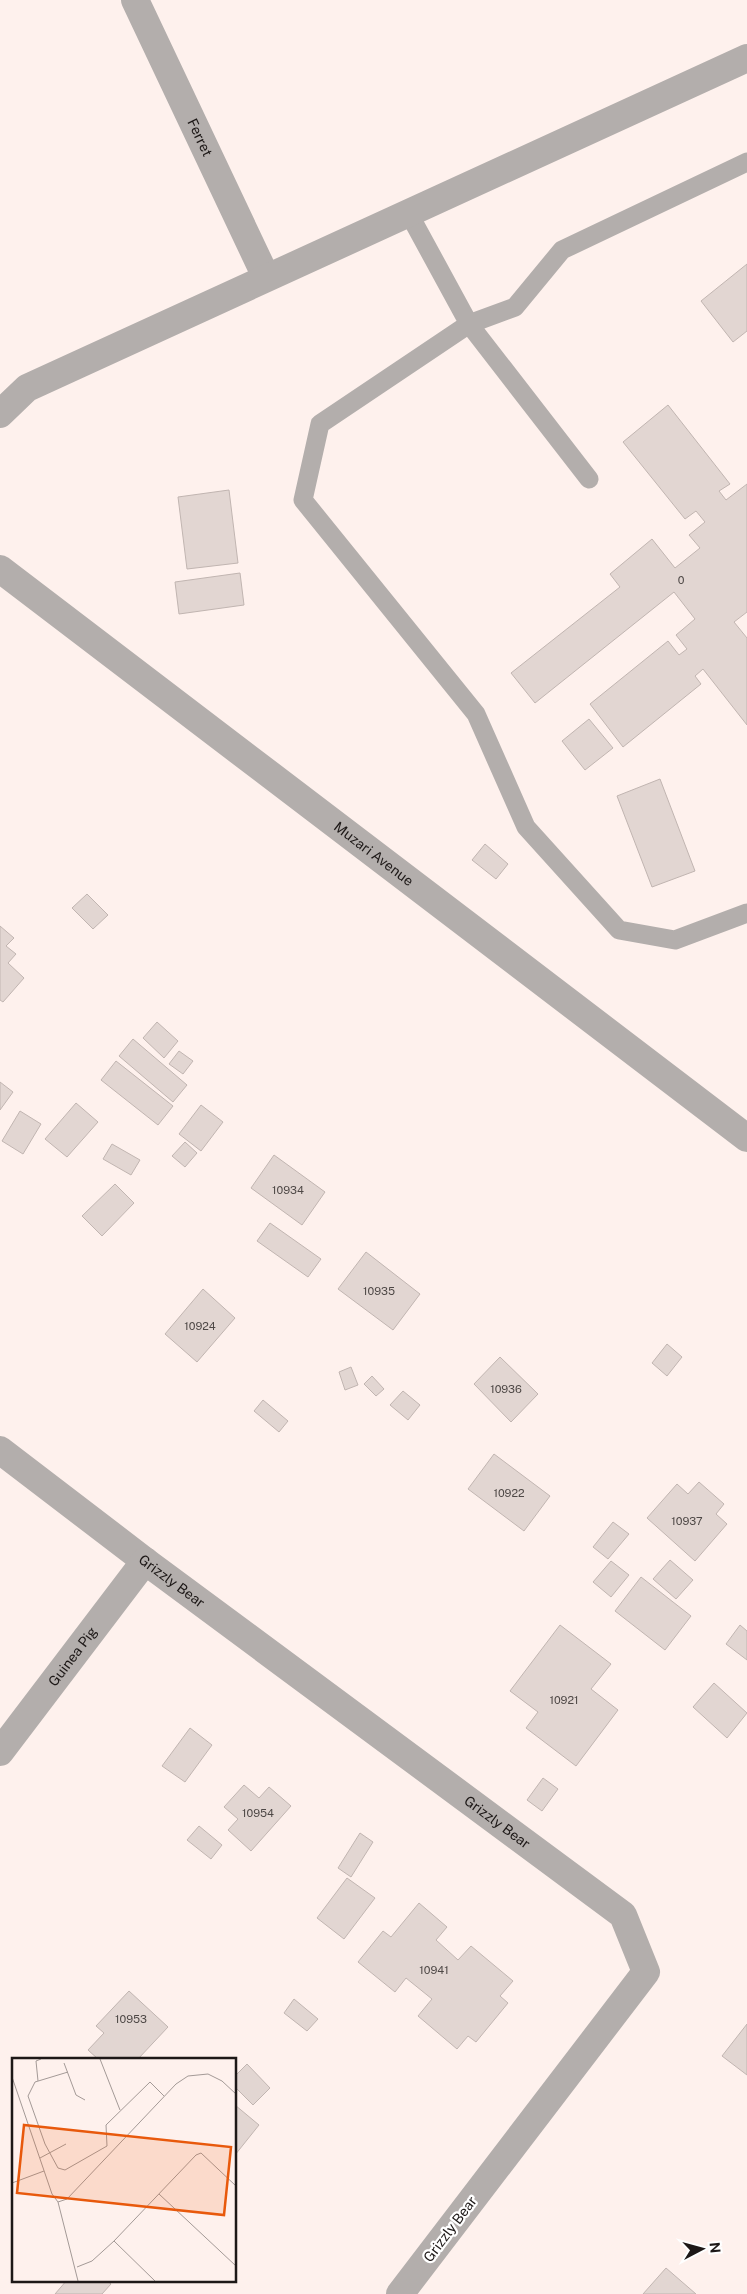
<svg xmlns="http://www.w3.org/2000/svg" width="747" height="2294" viewBox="0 0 747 2294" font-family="'Public Sans',sans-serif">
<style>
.building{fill:#e2d6d2;stroke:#c1b5b1}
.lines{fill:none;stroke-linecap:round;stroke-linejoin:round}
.service{stroke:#b3aeac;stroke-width:19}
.minor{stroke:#b3aeac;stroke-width:28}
.tertiary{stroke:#b3aeac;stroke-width:28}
.labels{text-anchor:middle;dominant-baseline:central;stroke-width:4.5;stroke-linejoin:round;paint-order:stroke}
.number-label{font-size:11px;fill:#4e4846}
.street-label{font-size:14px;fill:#1d1817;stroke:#fff}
.inset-road{fill:none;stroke:#a49a97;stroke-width:1}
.view{fill:#e8590c;fill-opacity:0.15;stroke:#e8590c;stroke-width:2.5}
.inset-edge{fill:none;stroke:#1d1817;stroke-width:2.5}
</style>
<rect width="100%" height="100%" fill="#fef1ed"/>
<path class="building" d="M747 264V331L733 342 701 301Z
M668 405 730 484 719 491 726 500 747 484V612L734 622 747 638V725L703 669 695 676 701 684 623 747 590 704 668 641 679 655 687 649 676 635 695 619 674 592 535 703 511 673 620 587 610 574 652 539 675 568 700 548 689 535 705 522 696 511 685 519 623 442Z
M229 490 238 563 187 569 178 497Z
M240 573 244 605 179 614 175 582Z
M589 719 613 748 585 770 562 741Z
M660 779 695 871 652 887 617 796Z
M485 844 508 864 496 879 472 860Z
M87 894 108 915 93 929 72 908Z
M0 926 14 938 6 946 16 954 8 963 24 978 3 1002 0 1000Z
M157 1022 178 1041 164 1058 143 1038Z
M133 1039 187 1085 173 1102 119 1056Z
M179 1051 193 1061 183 1074 169 1064Z
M116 1061 173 1106 158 1125 101 1080Z
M0 1082 13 1092 0 1110Z
M76 1103 98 1122 67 1157 45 1139Z
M201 1105 223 1122 201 1151 179 1134Z
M20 1111 41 1124 23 1154 2 1141Z
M185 1142 197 1153 185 1167 172 1156Z
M112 1144 140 1160 131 1175 103 1159Z
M274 1155 325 1192 302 1225 251 1188Z
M115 1184 134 1203 102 1236 82 1216Z
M270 1223 321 1259 308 1277 257 1241Z
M366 1252 420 1294 393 1330 338 1289Z
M203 1289 235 1318 197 1362 165 1334Z
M667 1344 682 1357 667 1376 652 1363Z
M500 1357 538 1394 511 1422 474 1384Z
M351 1367 358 1385 345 1390 339 1372Z
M372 1376 384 1389 376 1396 364 1384Z
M403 1391 420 1405 408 1420 390 1405Z
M263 1400 288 1421 279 1432 254 1411Z
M494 1454 550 1496 524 1531 468 1489Z
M699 1482 724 1504 716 1514 727 1524 695 1561 647 1518 677 1484 688 1494Z
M613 1522 629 1534 608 1559 593 1547Z
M670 1560 693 1580 676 1599 653 1579Z
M611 1561 629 1575 611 1597 593 1582Z
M641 1577 691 1616 665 1650 615 1611Z
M560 1625 611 1664 591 1689 618 1710 576 1766 526 1728 538 1712 510 1691Z
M740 1625 747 1631V1660L726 1644Z
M714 1683 747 1713 727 1738 693 1707Z
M190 1728 212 1745 185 1782 162 1766Z
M543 1778 558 1789 542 1811 527 1800Z
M244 1785 259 1798 269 1787 291 1806 251 1851 228 1830 238 1819 224 1807Z
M199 1826 222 1845 211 1859 187 1840Z
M360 1833 373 1842 351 1877 338 1868Z
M347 1878 375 1898 344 1939 317 1918Z
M419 1903 447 1927 436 1940 458 1960 471 1946 513 1981 500 1996 508 2003 476 2042 468 2036 457 2049 418 2016 432 1999 406 1978 395 1992 358 1962 383 1931 391 1937Z
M129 1991 168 2027 138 2059H98L88 2050 104 2033 96 2026Z
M294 1999 318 2019 307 2031 284 2013Z
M747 2024V2075L722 2056Z
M247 2064 270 2088 253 2105 235 2087V2076Z
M235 2105 259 2125 235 2155Z
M666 2268 696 2294H643Z
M67 2280H106L111 2284 102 2294H55Z"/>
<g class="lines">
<path class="service" d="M747 162 562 250 515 307 469 324 320 424 303 500 476 714 526 827 619 930 675 940 747 913
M408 212 469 324 589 479"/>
<g class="minor">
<path id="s1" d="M135 0 266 277"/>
<path id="s2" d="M0 1450 145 1561 623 1915 646 1972 400 2294"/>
<path id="s3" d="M0 1752 145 1561"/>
</g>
<g class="tertiary">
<path d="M0 414 27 388 747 58"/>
<path id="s4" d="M0 569 747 1138"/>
</g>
</g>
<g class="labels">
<g class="number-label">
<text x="681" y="580">0</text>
<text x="288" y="1190">10934</text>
<text x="379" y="1291">10935</text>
<text x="200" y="1326">10924</text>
<text x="506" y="1389">10936</text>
<text x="509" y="1493">10922</text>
<text x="687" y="1521">10937</text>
<text x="564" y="1700">10921</text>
<text x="258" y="1813">10954</text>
<text x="434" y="1970">10941</text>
<text x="131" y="2019">10953</text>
</g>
<g class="street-label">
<text stroke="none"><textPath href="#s1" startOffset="152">Ferret</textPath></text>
<text stroke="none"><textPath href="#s4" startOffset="470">Muzari Avenue</textPath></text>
<text stroke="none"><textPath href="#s2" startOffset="216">Grizzly Bear</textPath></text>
<text stroke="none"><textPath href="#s3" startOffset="120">Guinea Pig</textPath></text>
<text stroke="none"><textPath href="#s2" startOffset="621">Grizzly Bear</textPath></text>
<text transform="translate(450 2229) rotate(-53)">Grizzly Bear</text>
</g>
</g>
<g transform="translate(12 2058)">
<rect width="224" height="224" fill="#fef1ed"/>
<path class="inset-road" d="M88 1 108 52M52 5 64 37 73 42M56 14 23 24 16 38 33 86 46 110 53 112 95 88 94 67 138 24 152 38M0 19 40 136 46 144M26 23 24 3 29 1M28 100 54 86M0 125 32 113M147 136 224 208M46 144 55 141 164 26 176 18 196 16 210 23 224 36M46 144 66 223M102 183 143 223M65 209 80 203 102 183 184 97 189 95 224 128"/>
<path class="view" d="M12 67 219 89 212 157 5 135Z"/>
<rect width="224" height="224" class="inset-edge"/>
</g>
<g transform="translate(702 2249) rotate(84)" stroke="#ffffff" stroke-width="4" paint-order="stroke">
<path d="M0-4L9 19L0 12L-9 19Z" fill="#1d1817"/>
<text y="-8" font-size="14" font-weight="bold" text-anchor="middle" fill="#1d1817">N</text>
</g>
</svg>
